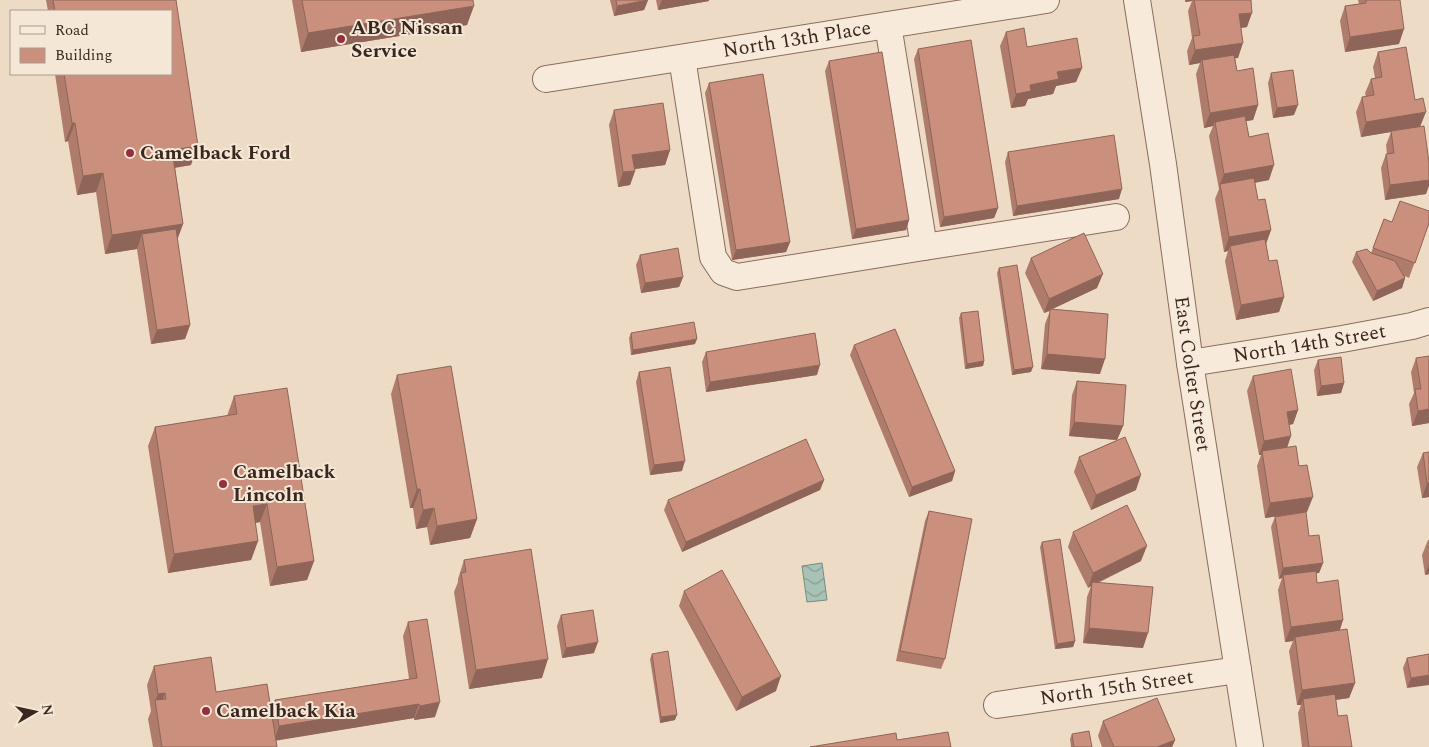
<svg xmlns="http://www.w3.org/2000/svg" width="1429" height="747" viewBox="0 0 1429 747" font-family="Spectral,serif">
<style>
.water{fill:url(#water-waves);stroke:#6e9082}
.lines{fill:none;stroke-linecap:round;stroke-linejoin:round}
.minor-casing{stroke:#896d5c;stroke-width:28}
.minor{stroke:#f8eada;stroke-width:26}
.wall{fill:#af7c6c}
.shaded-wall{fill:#8e6558}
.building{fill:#cb907d;stroke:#8e6558}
.poi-dot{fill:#972d3f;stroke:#f5e7d6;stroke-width:2}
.labels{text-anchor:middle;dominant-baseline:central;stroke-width:4;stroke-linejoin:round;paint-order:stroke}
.poi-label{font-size:20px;font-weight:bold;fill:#3a2820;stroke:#f5e7d6;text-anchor:start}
.street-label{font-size:20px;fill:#3a2820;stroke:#f5e7d6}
</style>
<defs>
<pattern id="water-waves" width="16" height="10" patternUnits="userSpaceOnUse" patternTransform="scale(1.25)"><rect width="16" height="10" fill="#a8c2b6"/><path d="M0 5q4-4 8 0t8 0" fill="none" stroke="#8a9e94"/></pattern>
</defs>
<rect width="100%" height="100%" fill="#eedbc6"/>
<path class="water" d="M822 563 827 600 807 602 802 566Z"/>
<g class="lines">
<defs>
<g id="minor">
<path id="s1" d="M1137 0 1163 164 1190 363 1250 747"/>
<path d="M682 58 713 257 723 272 737 277 924 247 888 25"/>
<path id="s2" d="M546 79 1046 0"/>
<path d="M924 247 1116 217"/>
<path id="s3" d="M1190 363 1342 339 1412 326 1429 321"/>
<path id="s4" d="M997 705 1238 670"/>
</g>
</defs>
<use href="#minor" class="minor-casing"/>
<use href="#minor" class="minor"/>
</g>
<path class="wall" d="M46 0H176L191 165 175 168 183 224 177 240 190 325 185 339 151 344 137 249 105 254 96 192 77 195 68 141 65 142 55 74H171V11H48Z
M292 0H473L467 25 301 52Z
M610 0H648L644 10 614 16Z
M656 0H709V1L658 10Z
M1185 0H1251L1247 27 1241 28 1238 58H1235L1237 71 1258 105 1253 120 1246 121 1249 137 1269 180 1255 183 1258 200 1271 230 1266 243 1269 261 1284 297 1279 312 1236 320 1225 261 1228 251 1224 252 1215 199 1219 189 1209 136 1213 126 1204 128 1196 74 1200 63 1189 65 1187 51 1192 38 1188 11 1192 1 1185 2Z
M1358 0H1400L1399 44 1345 52 1340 21 1345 6 1359 4Z
M1006 32 1027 47 1082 68 1076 82 1056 86 1053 94 1028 99 1025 106 1011 108 1000 46Z
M918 49 998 208 994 218 940 227 914 59Z
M1378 52 1415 100 1420 126 1426 194 1385 200 1381 168 1386 154H1387L1386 145 1391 132 1361 137 1356 112 1362 97H1366L1365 93 1371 79 1375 78 1373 67Z
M829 61 909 220 906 230 852 239 825 71Z
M1271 73 1294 115 1273 118 1268 83Z
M709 83 790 242 786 252 732 260 705 93Z
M614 110 670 150 665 165 635 169V171L630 185 618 187 609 125Z
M1008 152 1119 199 1013 216 1005 162Z
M1384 219 1392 222 1429 223 1409 278 1405 276V278L1402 288 1373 301 1352 262 1356 252 1371 253Z
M640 255 683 277 679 287 641 293 636 265Z
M1031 258 1097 288 1052 309 1100 374 1041 369 1045 324 1050 311 1044 313 1025 273Z
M999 268 1031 372 1012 375 997 273Z
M961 313 984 361 983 366 965 369 959 318Z
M631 333 695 344 631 355 629 338Z
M854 345 955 471 952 481 909 497 850 355Z
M706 352 817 375 706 392 702 362Z
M1416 358 1429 423 1412 426 1409 404 1414 393 1411 372Z
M1318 360 1344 383 1341 393 1317 396 1314 370Z
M639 372 682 471 650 475 636 382Z
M397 375 477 519 470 538 430 545 427 527 416 529 413 508H410L391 394Z
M1253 376 1298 410 1293 424 1289 425 1287 447 1307 512 1265 518 1257 466 1261 455H1259L1247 391Z
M1077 381 1123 426 1117 440 1136 490 1091 510 1074 472 1079 457 1117 440 1069 436 1072 395Z
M234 396 314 561 307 580 270 586 260 522 255 523 258 541 251 560 168 573 148 446 155 427 227 416Z
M1429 452V497L1422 498 1417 467 1423 453Z
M824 480 820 490 682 552 664 510 668 500Z
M929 511 945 659 941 669 896 661 925 521Z
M1275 517 1309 536 1323 563 1319 573H1316L1317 583 1343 620 1340 630 1355 683 1349 698 1336 700 1338 716 1352 747H1302L1298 713 1301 705H1297L1289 651 1293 641 1285 642 1278 590 1282 578 1279 579 1271 527Z
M1073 532 1141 561 1098 583 1143 648 1083 643 1087 597 1091 586 1088 588 1068 547Z
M1428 540H1429V574L1425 575 1422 555Z
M1042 542 1075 641 1073 647 1055 649 1040 547Z
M464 560 542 678 469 689 454 592 458 582V579Z
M684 591 776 691 736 711 679 606Z
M561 615 594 653 562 658 557 626Z
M408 622 435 717 414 720V718L276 740 277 747H153L148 719 151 711 147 685 154 666 216 692 271 711 275 700 409 679 403 636Z
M652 654 675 720 660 723 650 659Z
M1429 654 1407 688 1403 668 1407 658Z
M1103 721 1175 740 1172 747H1102L1098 736Z
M1072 734 1092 747H1071L1070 739Z"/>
<path class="shaded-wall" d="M648 0 644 10 614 16 617 6Z
M662 0H709V1L658 10Z
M1186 0H1192V1L1185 2Z
M474 6 467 25 301 52 308 33Z
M1252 13 1247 27 1234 29 1239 14Z
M1404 29 1399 44 1345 52 1350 37Z
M1243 43 1238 58 1202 63V60L1200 63 1189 65 1195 50Z
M1082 68 1076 82 1056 86 1053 94 1028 99 1025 106 1011 108 1016 94 1030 85 1057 72Z
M1258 105 1253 120 1215 126V122L1213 126 1204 128 1210 113Z
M1298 105 1294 115 1273 118 1277 108Z
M1426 112 1420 127 1361 137 1366 122Z
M72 123H75L68 141 65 142Z
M198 146 191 165 165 169 172 150Z
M670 150 665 165 627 170 632 155Z
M1274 165 1269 180 1221 188 1220 184 1224 174Z
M635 171 630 185 618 187 623 172Z
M103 173 96 192 77 195 83 176Z
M1429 180V186L1426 194 1385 200 1390 185Z
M1122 189 1119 199 1013 216 1017 206Z
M998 208 994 218 940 227 944 217Z
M909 220 906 230 852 239 856 229Z
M183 224 176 243 142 234 137 249 105 254 112 235Z
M1271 230 1266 244 1230 246 1228 251 1224 252 1229 237Z
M790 242 786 252 732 260 736 250Z
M1103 274 1097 288 1044 313 1049 299Z
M683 277 679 287 641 293 645 283Z
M1405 278 1402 288 1373 301 1377 291Z
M1284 297 1279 312 1236 320 1241 305Z
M190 325 185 339 151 344 157 330Z
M697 339 695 344 631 355 633 350Z
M1047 354 1105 359 1100 374 1041 369Z
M984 361 983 366 965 369 967 364Z
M820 365 817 375 706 392 710 382Z
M1033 367 1031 372 1012 375 1014 370Z
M1344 383 1341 393 1317 396 1321 386Z
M1429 409V423L1412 426 1418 411Z
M1298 410 1293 424 1282 426 1287 412Z
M1074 422 1123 426 1117 440 1069 436Z
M1291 436 1286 451H1262L1261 455H1259L1264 441Z
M685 461 682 471 650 475 654 465Z
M955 471 952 481 909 497 912 487Z
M1141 475 1136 490 1091 510 1096 495Z
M824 480 820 490 682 552 686 542Z
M1427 483H1429V497L1422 498Z
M417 489H420L413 508H410Z
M1313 497 1307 512 1265 518 1270 503Z
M267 504 260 522 246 525 253 506Z
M434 508 427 527 416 529 423 510Z
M477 519 470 538 430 545 437 526Z
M258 541 251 560 168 573 174 554Z
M1147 546 1141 561 1092 585V582L1091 586 1088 588 1093 573Z
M314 561 307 580 270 586 277 567Z
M1323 563 1319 573 1284 578 1283 575 1282 578 1279 579 1283 568Z
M1429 564V574L1425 575Z
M1343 620 1338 635 1295 637 1293 641 1285 642 1291 627Z
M1089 628 1148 633 1143 648 1083 643Z
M1075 641 1073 647 1055 649 1057 644Z
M598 642 594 653 562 658 566 648Z
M548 659 542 678 469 689 476 670Z
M1429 675V685L1407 688 1411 678Z
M781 676 776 691 736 711 742 697Z
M1355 683 1349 698 1304 704 1303 699 1301 705H1297L1302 690Z
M165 693 158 711 155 702 158 694Z
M440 702 435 717 414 720 420 706Z
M419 704 414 718 274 741 279 726Z
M677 715 675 720 660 723 661 717Z
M1175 740 1172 747H1157Z"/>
<path class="building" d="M53 0H176L198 146 172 150 183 224 112 235 103 173 83 176 75 123H72L64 74H171V11H55Z
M302 0H473L474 6 308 33Z
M616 0H648L617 6Z
M1194 0H1251L1252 13 1239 14 1243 43 1195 50 1193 36 1200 35Z
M1366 0H1400L1404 29 1350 37 1345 6 1366 3Z
M1024 28 1027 47 1077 38 1082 68 1057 72 1059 79 1030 85 1031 91 1016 94 1006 32Z
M971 40 998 208 944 217 918 49Z
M1406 47 1415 100 1423 98 1426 112 1366 122 1362 97 1374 95 1371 79 1382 77 1378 52Z
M882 52 909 220 856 229 829 61Z
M1234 55 1237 71 1253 68 1258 105 1210 113 1202 60Z
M1293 70 1298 105 1277 108 1271 73Z
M763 74 790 242 736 250 709 83Z
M663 103 670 150 632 155 635 171 623 172 614 110Z
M1245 116 1249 137 1268 133 1274 165 1224 174 1215 122Z
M1424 126 1429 162V180L1390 185 1386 154 1394 153 1391 131Z
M1114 135 1122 189 1017 206 1008 152Z
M1254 178 1258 200 1265 199 1271 230 1229 237 1220 184Z
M1400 201 1429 211V223L1415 263 1373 248 1384 219 1392 222Z
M176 229 190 325 157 330 142 234Z
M1084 233 1103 274 1049 299 1031 258Z
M1265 239 1269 261 1277 260 1284 297 1241 305 1230 246Z
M678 248 683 277 645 283 640 255Z
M1367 249 1371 253 1395 261 1405 278 1377 291 1356 252Z
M1017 265 1033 367 1014 370 999 268Z
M1050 309 1108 314 1105 359 1047 354Z
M978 311 984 361 967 364 961 313Z
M694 322 697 339 633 350 631 333Z
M895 329 955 471 912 487 854 345Z
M815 333 820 365 710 382 706 352Z
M1429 356V409L1418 411 1415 389H1421L1416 358Z
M1341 357 1344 383 1321 386 1318 360Z
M451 366 477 519 437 526 434 508 423 510 420 489H417L397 375Z
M670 367 685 461 654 465 639 372Z
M1291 369 1298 410 1287 412 1291 436 1264 441 1253 376Z
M1077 381 1126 385 1123 426 1074 422Z
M287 388 314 561 277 567 267 504 253 506 258 541 174 554 155 427 237 414 234 396Z
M1125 437 1141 475 1096 495 1079 457Z
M806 439 824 480 686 542 668 500Z
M1296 446 1299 466 1307 465 1313 497 1270 503 1262 451Z
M1429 452V483H1427L1423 453Z
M1127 505 1147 546 1093 573 1073 532Z
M929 511 972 519 945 659 900 651Z
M1306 512 1309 536 1319 535 1323 563 1283 568 1275 517Z
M1060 539 1075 641 1057 644 1042 542Z
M531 549 548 659 476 670 461 573 466 572 464 560Z
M722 570 781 676 742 697 684 591Z
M1316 571 1317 583 1338 580 1343 620 1291 627 1283 575Z
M1092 582 1153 587 1148 633 1089 628Z
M593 610 598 642 566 648 561 615Z
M427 619 440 702 420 706 419 704 279 726 275 700 417 678 408 622Z
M1347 629 1355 683 1302 690 1295 637Z
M668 651 677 715 661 717 652 654Z
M1429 654V675L1411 678 1407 658Z
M211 657 216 692 267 684 277 747H162L155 700 166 699 165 693 158 694 154 666Z
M1335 694 1338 716 1347 715 1352 747H1309L1303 699Z
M1157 698 1175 740 1157 747H1114L1103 721Z
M1089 731 1092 747H1074L1072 734Z
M948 732 951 747H810L896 733 897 740Z"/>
<g class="poi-dot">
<circle cx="341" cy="39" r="5"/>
<circle cx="130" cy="153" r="5"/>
<circle cx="223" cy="484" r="5"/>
<circle cx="206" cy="711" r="5"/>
</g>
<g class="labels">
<g class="poi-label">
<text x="351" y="28">ABC Nissan<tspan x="351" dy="23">Service</tspan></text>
<text x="140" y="153">Camelback Ford</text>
<text x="233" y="472">Camelback<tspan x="233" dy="23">Lincoln</tspan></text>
<text x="216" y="711">Camelback Kia</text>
</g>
<g class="street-label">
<text stroke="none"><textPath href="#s2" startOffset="254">North 13th Place</textPath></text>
<text stroke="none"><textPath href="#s3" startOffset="121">North 14th Street</textPath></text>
<text stroke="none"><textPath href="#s1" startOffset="378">East Colter Street</textPath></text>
<text stroke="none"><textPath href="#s4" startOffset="121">North 15th Street</textPath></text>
</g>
</g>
<rect x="10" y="10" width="162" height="65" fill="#f5e7d6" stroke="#aa9b8d"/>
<rect x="20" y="26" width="25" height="8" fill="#f8eada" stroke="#aa9b8d"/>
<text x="55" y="35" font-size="15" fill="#3a2820">Road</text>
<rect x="20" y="48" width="25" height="15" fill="#cb907d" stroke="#aa9b8d"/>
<text x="55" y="60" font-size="15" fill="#3a2820">Building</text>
<g transform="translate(35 712) rotate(81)" stroke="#f5e7d6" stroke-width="4" paint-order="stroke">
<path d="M0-4L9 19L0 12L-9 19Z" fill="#3a2820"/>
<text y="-8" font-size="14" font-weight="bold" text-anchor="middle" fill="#3a2820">N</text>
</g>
</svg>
